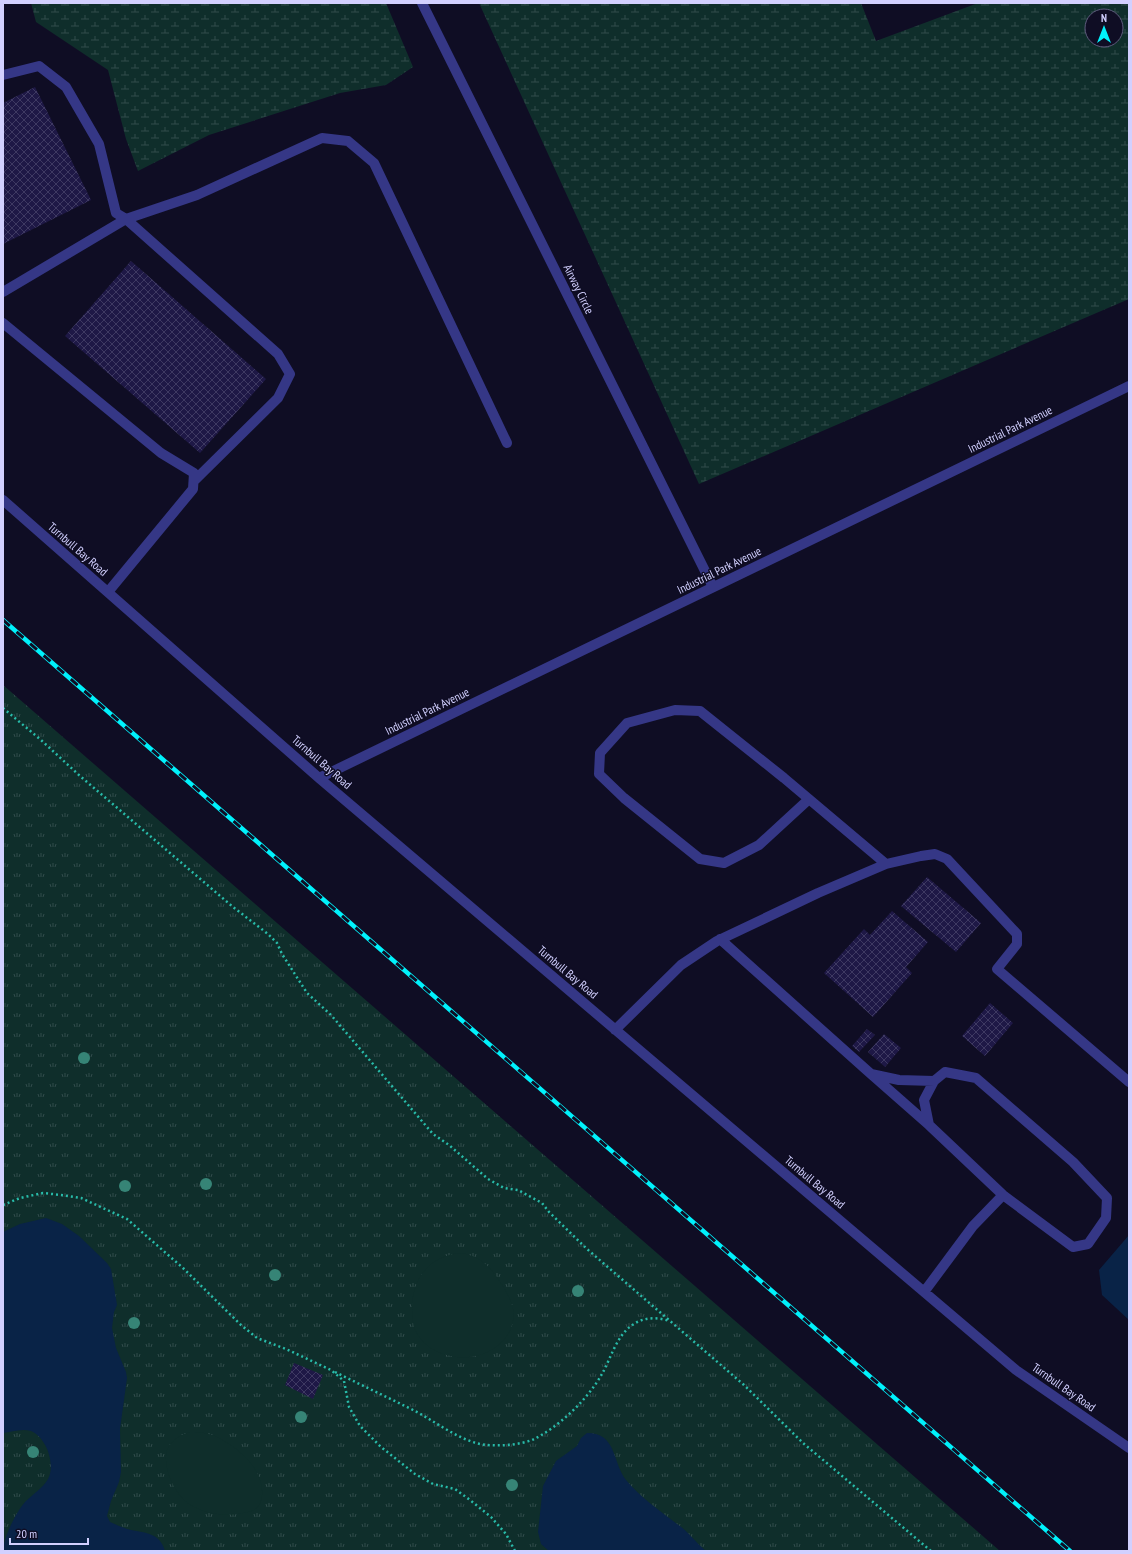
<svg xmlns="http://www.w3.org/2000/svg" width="1132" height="1554" viewBox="0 0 1132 1554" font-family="'PT Sans Narrow',sans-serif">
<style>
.grass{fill:url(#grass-tufts)}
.wetland{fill:url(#wetland-marsh);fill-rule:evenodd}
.park{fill:#0f2e2b}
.water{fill:#092347}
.building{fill:url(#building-cross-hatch)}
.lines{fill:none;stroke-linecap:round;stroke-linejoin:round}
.path{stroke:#28bba9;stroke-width:2.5;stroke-dasharray:2 3;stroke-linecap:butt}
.minor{stroke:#353786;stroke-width:10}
.rail-casing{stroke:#00f1fb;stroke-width:4.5}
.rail{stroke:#0f0d24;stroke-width:3;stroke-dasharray:9;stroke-linecap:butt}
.tree{fill:#368476}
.labels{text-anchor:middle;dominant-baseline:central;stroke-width:3;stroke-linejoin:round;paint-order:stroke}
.street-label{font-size:12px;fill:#d2d0ff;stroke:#0f0d24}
</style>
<defs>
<pattern id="grass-tufts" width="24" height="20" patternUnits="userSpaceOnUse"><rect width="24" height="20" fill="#0f2e2b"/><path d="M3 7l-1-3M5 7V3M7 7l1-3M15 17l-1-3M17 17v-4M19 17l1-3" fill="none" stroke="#314b4b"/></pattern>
<pattern id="wetland-marsh" width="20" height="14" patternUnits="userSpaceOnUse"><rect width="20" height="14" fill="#0f2e2b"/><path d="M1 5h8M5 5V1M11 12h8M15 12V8" fill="none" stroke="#314b4b"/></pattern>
<pattern id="building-cross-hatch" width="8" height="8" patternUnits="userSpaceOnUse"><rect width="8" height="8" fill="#1e1846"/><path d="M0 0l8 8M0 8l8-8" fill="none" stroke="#3e3962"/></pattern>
</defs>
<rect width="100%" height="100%" fill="#0f0d24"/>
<path class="grass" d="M3 685 1000 1551H3Z"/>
<path class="wetland" d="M31 3H386L413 67 386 85 340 93 209 135 138 171 126 139 108 70 36 22Z
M479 3H861L876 41 978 3H1129V299L699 484ZM1092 16H1116V40H1092Z"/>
<path class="park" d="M460 1253C479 1255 491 1267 500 1282 506 1290 511 1300 513 1309 517 1336 493 1355 469 1357 451 1359 427 1351 418 1335 413 1328 412 1318 412 1309 412 1279 429 1256 460 1253Z
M190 1432C200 1432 210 1433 219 1438 240 1449 264 1470 262 1495 261 1505 257 1510 248 1512 229 1517 206 1515 189 1504 175 1495 162 1467 167 1450 171 1440 180 1435 190 1432Z"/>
<path class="water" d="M46 1218 62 1224 79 1236 107 1263 111 1269 117 1305 114 1312 112 1328 116 1348 126 1372 127 1378 120 1429 121 1472 119 1482 111 1501 107 1516 110 1522C117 1525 123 1528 131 1530 146 1533 160 1533 165 1551H3C3 1538 17 1510 26 1501 33 1494 43 1488 48 1479 56 1464 46 1437 31 1431 22 1428 11 1432 3 1433V1232L20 1224Z
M1129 1235V1320L1102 1295 1099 1270Z
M587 1433C617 1433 612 1462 626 1480 640 1497 660 1511 677 1524 688 1531 696 1543 706 1551H549L541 1544 538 1532 543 1486 556 1461 577 1446 581 1438Z"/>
<path class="building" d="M35 87 91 200 3 244V103Z
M131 261 266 379 200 453 65 336Z
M927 877 981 923 956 952 901 906Z
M892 911 928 942 906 967 912 973 873 1017 824 973 864 929 870 935Z
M990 1003 1013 1023 985 1056 962 1036Z
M867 1029 875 1035 859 1052 852 1046Z
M884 1034 901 1048 885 1067 868 1052Z
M294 1363 323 1375 313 1399 285 1385Z"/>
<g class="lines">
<path class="path" d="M3 708 41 740 80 776 233 907 268 934 277 943 282 954 307 993 331 1015 433 1134 449 1145 488 1179 504 1188 518 1190 542 1203 549 1212 587 1249 744 1385 803 1443 931 1551
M3 1205 20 1198 43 1193 61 1195 81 1198 127 1219 183 1268 241 1325 257 1338 286 1349 331 1370 344 1381 349 1407 360 1426 381 1447 415 1474 433 1484 455 1489 470 1500 491 1517 506 1534 515 1551
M335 1372C361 1385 387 1397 413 1410 435 1421 462 1443 487 1445 502 1446 518 1445 532 1440 558 1428 588 1399 602 1374 611 1358 617 1334 634 1324 644 1317 658 1317 669 1321"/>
<path class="minor" d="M422 3 713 587
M3 75 39 66 66 87 99 144 116 213 126 219 197 195 322 138 348 141 374 163 507 443
M3 292 126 219 278 354 290 374 278 398 194 481
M3 323 161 453 194 473 193 489 108 592
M3 500 319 778 1016 1370 1129 1448
M319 778 1129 386
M808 800 759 845 724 863 700 859 624 798 599 774 600 753 627 723 675 710 700 711 784 778 886 864
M720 939 871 1074
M615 1030 681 965 717 941 818 893 886 864 921 856 935 854 947 859 1017 934V944L997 969 1129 1082
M945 1072 976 1078 1073 1162 1107 1198 1106 1218 1088 1244 1073 1247 1003 1195 929 1125 924 1100 934 1081Z
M929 1125 871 1074 899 1080 934 1081
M924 1292 973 1226 1003 1195"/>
<defs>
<path id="rail" d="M3 620 1070 1551"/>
</defs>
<use href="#rail" class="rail-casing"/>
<use href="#rail" class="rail"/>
</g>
<g class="tree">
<circle cx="84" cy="1058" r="6"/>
<circle cx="206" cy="1184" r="6"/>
<circle cx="125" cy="1186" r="6"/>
<circle cx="275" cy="1275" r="6"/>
<circle cx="578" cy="1291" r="6"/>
<circle cx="134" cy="1323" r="6"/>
<circle cx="301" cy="1417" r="6"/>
<circle cx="33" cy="1452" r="6"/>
<circle cx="512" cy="1485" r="6"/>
</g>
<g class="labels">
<g class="street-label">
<text transform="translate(579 289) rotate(64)">Airway Circle</text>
<text transform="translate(1010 429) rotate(-26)">Industrial Park Avenue</text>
<text transform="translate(78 549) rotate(41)">Turnbull Bay Road</text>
<text transform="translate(719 570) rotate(-26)">Industrial Park Avenue</text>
<text transform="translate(427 711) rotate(-26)">Industrial Park Avenue</text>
<text transform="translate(322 762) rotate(41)">Turnbull Bay Road</text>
<text transform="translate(568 972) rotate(40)">Turnbull Bay Road</text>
<text transform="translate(815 1182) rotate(40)">Turnbull Bay Road</text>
<text transform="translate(1064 1387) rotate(35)">Turnbull Bay Road</text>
</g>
</g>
<rect width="1132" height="1554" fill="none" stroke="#d2d0ff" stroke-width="8"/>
<g transform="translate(1104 28)"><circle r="19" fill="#0f0d24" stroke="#5d5b7c"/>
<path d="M0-3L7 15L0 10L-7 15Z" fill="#00f1fb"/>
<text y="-6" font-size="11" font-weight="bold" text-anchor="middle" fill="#d2d0ff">N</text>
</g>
<path d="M10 1538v6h78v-6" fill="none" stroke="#d2d0ff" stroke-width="2"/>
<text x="16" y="1538" font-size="12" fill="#d2d0ff" stroke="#0f0d24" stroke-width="3" paint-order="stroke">20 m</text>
</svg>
